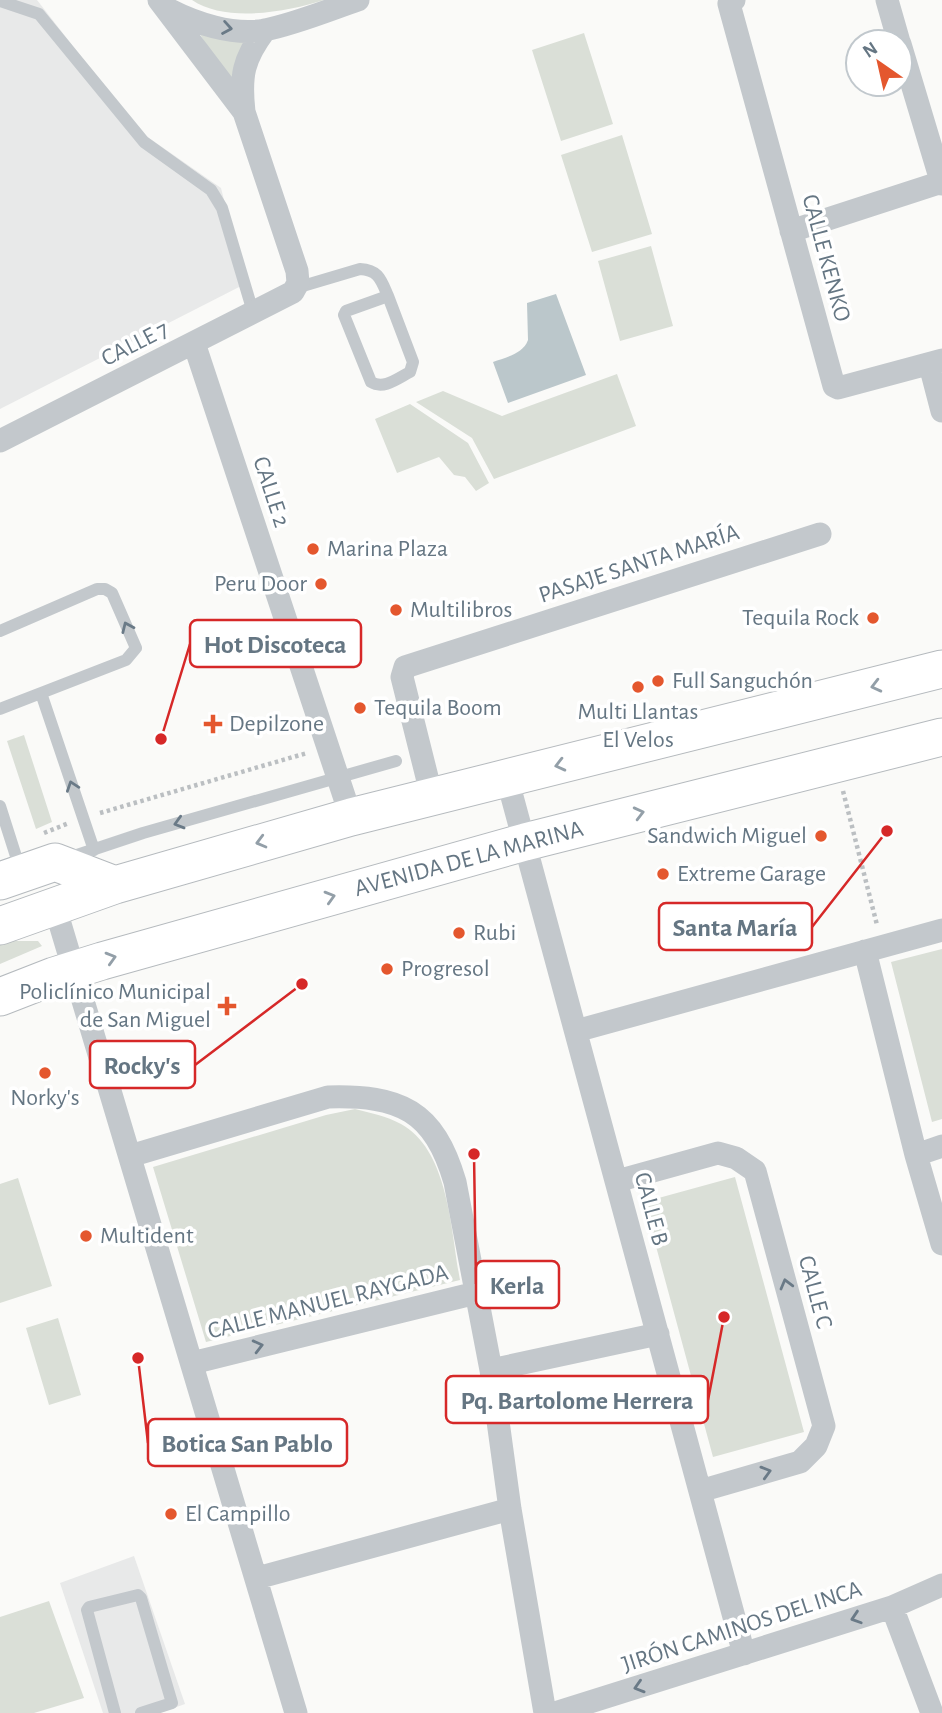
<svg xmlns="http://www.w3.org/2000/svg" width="942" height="1713" viewBox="0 0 942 1713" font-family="'Alegreya Sans',sans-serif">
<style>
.built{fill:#e8e9e9}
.green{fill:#dadfd7}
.water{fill:#bbc7cb}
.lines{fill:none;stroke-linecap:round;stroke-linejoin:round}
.primary-casing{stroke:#b5babe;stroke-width:39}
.path{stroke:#bbbfc2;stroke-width:4.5;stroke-dasharray:3.5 3.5;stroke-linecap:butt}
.lane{stroke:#c3c8cc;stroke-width:12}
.street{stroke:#c3c8cc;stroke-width:23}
.primary{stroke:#fff;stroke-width:37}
.oneway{stroke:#6a7a87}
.oneway2{stroke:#939fa8}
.poi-dot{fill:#e4572e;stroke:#fff;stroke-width:2.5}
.labels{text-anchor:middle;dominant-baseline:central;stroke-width:7;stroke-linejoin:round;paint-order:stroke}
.street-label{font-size:24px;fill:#657683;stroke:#fff}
.poi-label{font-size:24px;fill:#657683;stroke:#fff;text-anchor:start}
.leader{fill:none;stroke:#d62828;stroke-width:2.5}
.callout-dot{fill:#d62828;stroke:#fff;stroke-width:2.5}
.callout{fill:#fff;stroke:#d62828;stroke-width:2.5}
.callout-label{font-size:26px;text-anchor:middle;font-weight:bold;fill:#657683}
</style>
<rect width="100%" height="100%" fill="#fafaf8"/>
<path class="built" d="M0 0H37L139 131 221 188 245 284 0 409Z
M134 1556 185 1704 160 1713H103L60 1583Z"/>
<path class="green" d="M192 0H324C287 12 226 23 192 0Z
M198 31 250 37 230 84Z
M584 33 613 124 561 141 532 50Z
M622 135 652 234 592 252 561 155Z
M651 246 673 326 620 341 598 261Z
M617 374 636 426 494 479 472 438 416 402 443 391 502 416Z
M410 404 468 443 489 483 476 491 465 477 454 475 439 457 397 473 375 419Z
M24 735 52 822 36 829 7 741Z
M11 941H38L42 946 0 964V945Z
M942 949V1119L932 1122 891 962Z
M355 1109C371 1113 386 1116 401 1124 449 1150 451 1232 460 1280L206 1342 153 1167 326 1115Z
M735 1177 804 1432 713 1457 644 1202Z
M18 1178 52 1286 0 1303V1184Z
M58 1318 81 1395 49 1405 26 1328Z
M49 1601 84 1698 34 1713H0V1617Z"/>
<path class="water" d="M556 294 586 375 508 403 493 362C506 357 523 354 528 340L527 303Z"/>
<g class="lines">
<defs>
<path id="primary" d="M0 881 55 862 115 885
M0 926 115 885 351 817 942 669
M0 997 54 976 102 961 525 842 942 737"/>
</defs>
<use href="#primary" class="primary-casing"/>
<path class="path" d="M843 791 877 925
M100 813 307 753
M44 833 69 823"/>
<path class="lane" d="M0 1 39 14 144 142 211 190 222 208 253 312
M296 288 360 269C379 270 381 280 388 296
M388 296 413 362 410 372C398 378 384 390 371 382L344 315 346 311Z
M0 631 97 589H105L112 593 136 648 126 660 41 693 94 850
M0 709 41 693
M0 806 21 872
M68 858 143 833 396 761
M115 1713 87 1610 89 1607 138 1595 141 1598 172 1703 141 1713"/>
<path class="street" d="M734 0 729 4 834 386 838 388 942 360
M887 0 899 42
M166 8C194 23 233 36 265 30 295 24 329 10 358 0
M900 44 942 184
M244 112C240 76 243 59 265 30
M791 231 942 182
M194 343 351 817
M930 365 942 411
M0 441 293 292 298 283 297 271 244 112 159 0
M507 778 744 1654
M432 797 402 677 405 667 820 534
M55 907 296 1713
M865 951 916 1155 942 1244
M576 1031 942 930
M916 1155 942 1146
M130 1156 328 1097C400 1095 434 1110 455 1182L491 1370 510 1509 545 1713
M617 1181 718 1153 736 1158 755 1171 824 1426 816 1446 800 1462 700 1491
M192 1363 476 1293
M491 1370 658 1334
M257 1578 510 1509
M892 1607 932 1713
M555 1713 892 1607 942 1585"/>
<use href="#primary" class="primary"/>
</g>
<defs><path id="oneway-chevron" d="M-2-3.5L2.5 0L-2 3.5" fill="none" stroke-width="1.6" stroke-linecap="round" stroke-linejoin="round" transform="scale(1.75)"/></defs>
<g class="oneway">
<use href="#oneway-chevron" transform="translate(227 28) rotate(10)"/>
<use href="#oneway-chevron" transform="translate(127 627) rotate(-114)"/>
<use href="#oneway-chevron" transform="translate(72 786) rotate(-109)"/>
<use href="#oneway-chevron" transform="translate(179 823) rotate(164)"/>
<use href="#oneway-chevron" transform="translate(786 1284) rotate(-105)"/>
<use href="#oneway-chevron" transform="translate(258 1346) rotate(-14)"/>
<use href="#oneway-chevron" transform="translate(766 1472) rotate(-16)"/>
<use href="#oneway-chevron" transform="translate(856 1618) rotate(162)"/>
<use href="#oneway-chevron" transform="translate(639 1687) rotate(163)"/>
</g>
<g class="oneway2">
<use href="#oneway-chevron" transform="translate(876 686) rotate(166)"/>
<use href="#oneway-chevron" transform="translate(560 765) rotate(166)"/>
<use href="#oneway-chevron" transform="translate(639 813) rotate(-14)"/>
<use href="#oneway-chevron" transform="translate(261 842) rotate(165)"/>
<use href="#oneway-chevron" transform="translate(330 897) rotate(-16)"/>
<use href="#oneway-chevron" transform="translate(111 958) rotate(-16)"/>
</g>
<g class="poi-dot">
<circle cx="313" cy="549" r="7"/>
<circle cx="321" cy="584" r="7"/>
<circle cx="396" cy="610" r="7"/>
<circle cx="873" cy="618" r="7"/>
<circle cx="658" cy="681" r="7"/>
<circle cx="638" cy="687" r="7"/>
<circle cx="360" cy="708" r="7"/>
<path d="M209.5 713.5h7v7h7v7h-7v7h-7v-7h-7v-7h7z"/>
<circle cx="821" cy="836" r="7"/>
<circle cx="663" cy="874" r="7"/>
<circle cx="459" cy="933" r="7"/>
<circle cx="387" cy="969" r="7"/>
<path d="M223.5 995.5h7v7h7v7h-7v7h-7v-7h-7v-7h7z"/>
<circle cx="45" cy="1073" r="7"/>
<circle cx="86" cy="1236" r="7"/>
<circle cx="171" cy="1514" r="7"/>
</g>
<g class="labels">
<g class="street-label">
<text transform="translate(826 258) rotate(75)">CALLE KENKO</text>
<text transform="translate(135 344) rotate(-27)">CALLE 7</text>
<text transform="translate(271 492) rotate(72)">CALLE 2</text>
<text transform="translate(639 564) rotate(-18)">PASAJE SANTA MARÍA</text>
<text transform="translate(469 859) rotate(-15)">AVENIDA DE LA MARINA</text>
<text transform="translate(651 1209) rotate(75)">CALLE B</text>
<text transform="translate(815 1292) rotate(75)">CALLE C</text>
<text transform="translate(328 1302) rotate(-14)">CALLE MANUEL RAYGADA</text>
<text transform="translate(742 1627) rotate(-18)">JIRÓN CAMINOS DEL INCA</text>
</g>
<g class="poi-label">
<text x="327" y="549">Marina Plaza</text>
<text x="307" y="584" text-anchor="end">Peru Door</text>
<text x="410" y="610">Multilibros</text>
<text x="859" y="618" text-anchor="end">Tequila Rock</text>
<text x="672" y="681">Full Sanguchón</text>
<text x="374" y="708">Tequila Boom</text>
<text x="638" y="712" text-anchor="middle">Multi Llantas<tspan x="638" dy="28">El Velos</tspan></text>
<text x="229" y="724">Depilzone</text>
<text x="807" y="836" text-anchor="end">Sandwich Miguel</text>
<text x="677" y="874">Extreme Garage</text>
<text x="473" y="933">Rubi</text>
<text x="401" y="969">Progresol</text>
<text x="211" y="992" text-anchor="end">Policlínico Municipal<tspan x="211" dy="28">de San Miguel</tspan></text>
<text x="45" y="1098" text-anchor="middle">Norky's</text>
<text x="100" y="1236">Multident</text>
<text x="185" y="1514">El Campillo</text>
</g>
</g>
<path class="leader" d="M161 739L190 644M887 831L812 927M302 984L195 1065M474 1154L476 1284M724 1317L708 1400M138 1358L148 1443"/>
<g class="callout-dot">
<circle cx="161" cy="739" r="7"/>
<circle cx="887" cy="831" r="7"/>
<circle cx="302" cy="984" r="7"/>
<circle cx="474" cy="1154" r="7"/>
<circle cx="724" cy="1317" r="7"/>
<circle cx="138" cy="1358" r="7"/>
</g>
<g class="callout">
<rect x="190" y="620" width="171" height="47" rx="7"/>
<rect x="659" y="903" width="153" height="47" rx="7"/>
<rect x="90" y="1041" width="105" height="47" rx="7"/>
<rect x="476" y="1261" width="83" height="47" rx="7"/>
<rect x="446" y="1376" width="262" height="47" rx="7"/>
<rect x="148" y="1419" width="199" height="47" rx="7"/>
</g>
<g class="callout-label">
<text x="275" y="653">Hot Discoteca</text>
<text x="735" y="936">Santa María</text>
<text x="142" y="1074">Rocky's</text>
<text x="517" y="1294">Kerla</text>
<text x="577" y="1409">Pq. Bartolome Herrera</text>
<text x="247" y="1452">Botica San Pablo</text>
</g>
<g transform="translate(879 63) rotate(326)"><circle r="33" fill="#ffffff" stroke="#c1c8cd" stroke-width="2"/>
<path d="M0-5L12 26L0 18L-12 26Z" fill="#e4572e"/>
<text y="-10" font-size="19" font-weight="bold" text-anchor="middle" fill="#657683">N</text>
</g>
</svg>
